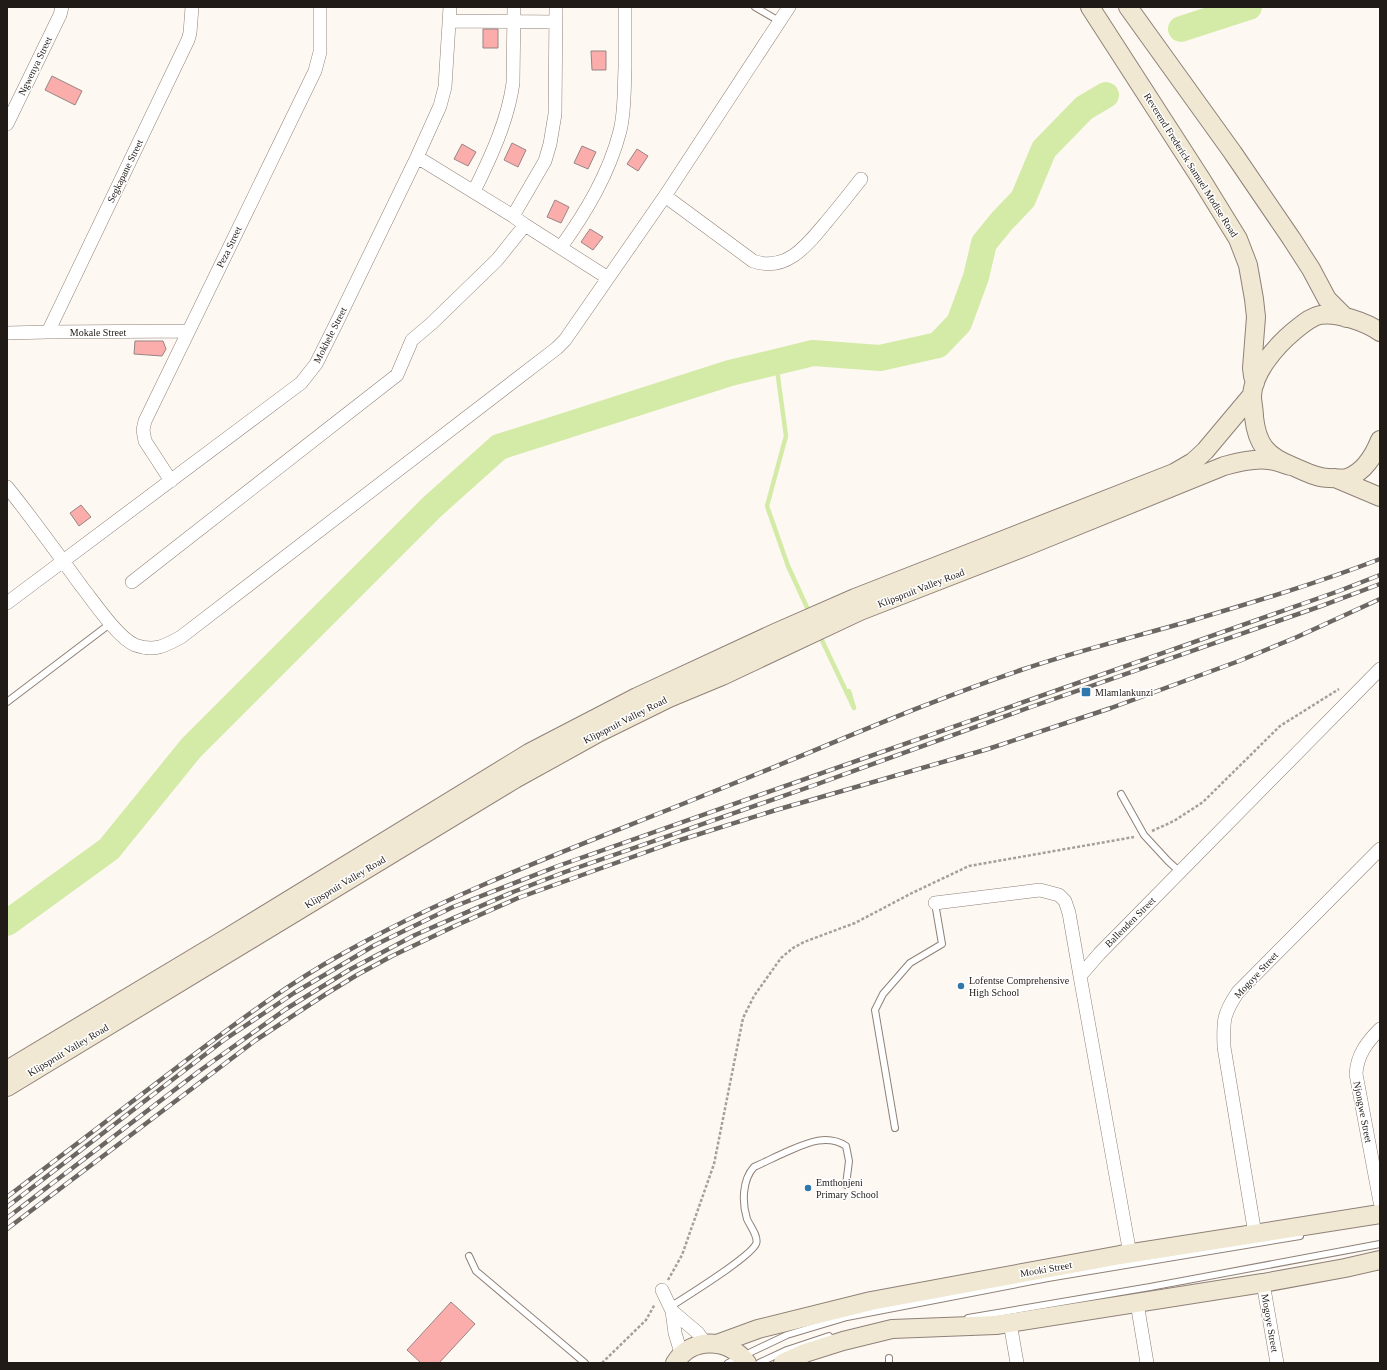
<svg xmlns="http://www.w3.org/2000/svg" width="1387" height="1370" viewBox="0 0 1387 1370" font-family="Georgia,serif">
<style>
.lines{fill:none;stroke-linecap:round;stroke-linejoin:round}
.stream{stroke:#d4eba7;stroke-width:4.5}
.river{stroke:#d4eba7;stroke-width:26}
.building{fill:#fbadab;stroke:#978484}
.lane-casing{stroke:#8f8178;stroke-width:8}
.street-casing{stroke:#8f8178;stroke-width:14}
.secondary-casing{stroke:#8f8178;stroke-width:20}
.path{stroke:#a6a09c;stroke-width:2.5;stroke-dasharray:3 2;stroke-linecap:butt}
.lane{stroke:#fff;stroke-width:6}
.street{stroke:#fff;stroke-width:13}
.secondary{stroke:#f0e8d2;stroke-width:18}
.rail-casing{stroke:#6d6763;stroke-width:4.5}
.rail{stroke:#fff;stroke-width:3;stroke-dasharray:9;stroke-linecap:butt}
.poi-dot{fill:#3077ab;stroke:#fff;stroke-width:1.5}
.labels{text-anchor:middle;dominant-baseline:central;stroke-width:3;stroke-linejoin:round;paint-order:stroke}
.street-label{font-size:10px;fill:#211b17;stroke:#fff}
.poi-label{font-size:10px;fill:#211b17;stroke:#fff;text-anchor:start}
</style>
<rect width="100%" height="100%" fill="#fef8f3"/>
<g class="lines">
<path class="stream" d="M776 362 786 436 767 506 788 566 810 614
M819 634 854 708 849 691"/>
<path class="river" d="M1181 29 1249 7
M7 923 109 849 191 748 432 507 499 447 730 373 813 353 880 358 938 345 959 323 976 277 984 243 1002 221 1023 199 1044 149 1084 108 1106 95"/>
</g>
<path class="building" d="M483 29H498V48H483Z
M591 51H606V70H592Z
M52 76 82 91 75 105 45 90Z
M512 143 526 150 518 167 504 160Z
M462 144 476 152 468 166 454 159Z
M582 146 596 152 588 169 574 163Z
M637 149 648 156 638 171 627 164Z
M555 200 569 207 561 223 547 217Z
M590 229 603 237 593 250 581 242Z
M135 341H163L166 349 162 356 134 354Z
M81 505 91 517 79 526 70 513Z
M451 1302 475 1324 439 1363H421L407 1350Z"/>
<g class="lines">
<defs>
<path id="lane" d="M755 7 779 21
M7 702 111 623
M1121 794 1144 835 1168 861 1180 872
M895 1128 875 1010 883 994 910 963 942 944 935 903
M469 1256 476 1271 585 1363
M670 1307C687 1296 749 1258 756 1244 759 1237 750 1226 747 1219 742 1203 742 1180 754 1167 765 1162 775 1157 786 1152 805 1144 826 1133 846 1146L849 1161 846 1185
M968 1318 1150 1287 1380 1244
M889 1358V1363
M728 1363 787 1335 847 1317 1048 1278 1300 1236
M759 1363 787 1350 829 1336"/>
<path id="street" d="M449 21 556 22
M7 124 60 15 62 7
M417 157 513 216 525 225 608 278
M474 191C491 157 508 120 513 83L514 7
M665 196 753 261C787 273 808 244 828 220 839 207 850 193 861 179
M513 216 545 161 550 144 555 114 556 7
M561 247C586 212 609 174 620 131 625 111 624 89 625 68 625 48 625 27 625 7
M48 332 188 40 190 33 192 7
M7 333 48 332 188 331
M171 481 145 441 143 430 145 421 315 71 320 52V7
M7 487C33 519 57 553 82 587 94 602 118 638 135 645 154 652 165 646 181 637L557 348 565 340 665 196 789 7
M132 582 397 375 412 340 432 323 497 260 525 225
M7 603 301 383 316 364 336 324 417 157 440 106 445 87 450 7
M935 903 1040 890 1059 895 1065 901 1069 913 1080 976
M1380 1029C1367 1042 1357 1055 1356 1074L1380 1202
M1255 1234 1224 1047C1223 1021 1223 1014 1238 992L1380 849
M1130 1254 1080 976 1099 954 1380 669
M1263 1283 1277 1363
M662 1290 672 1311 675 1333 681 1353
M1137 1303 1147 1363
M672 1311 698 1333 706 1344
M1010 1323 1017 1363"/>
<path id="secondary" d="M1090 7 1201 179 1238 239 1248 265 1254 299 1256 317 1252 368 1253 376 1255 383
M1128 7 1233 153 1291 238 1311 269 1327 299 1346 318
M1380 332C1366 322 1337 312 1320 315 1310 317 1302 325 1294 331 1277 345 1253 372 1252 396 1252 402 1254 410 1254 417 1257 445 1267 456 1292 466 1304 471 1316 478 1329 478 1335 478 1342 479 1347 478 1365 472 1374 455 1380 440
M1335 478 1380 497
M7 1070 227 938 529 753 637 697 775 633 855 598 1174 473 1193 462 1205 451 1252 395
M7 1087 515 779 598 733 669 698 722 676 860 611 1027 546 1224 466C1238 462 1254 458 1269 460 1276 461 1284 464 1291 466
M717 1344 758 1329 871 1301 1120 1255 1380 1214
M675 1363C692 1336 729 1338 747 1363
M783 1363 805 1353 843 1341 892 1329 996 1325 1263 1283 1345 1268 1380 1260"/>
</defs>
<use href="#lane" class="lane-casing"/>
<use href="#street" class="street-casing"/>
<use href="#secondary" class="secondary-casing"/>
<path class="path" d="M1152 831 1174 821 1203 802 1280 726 1339 689
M668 1280 682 1255 714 1164 743 1018 754 996 781 958 793 948 804 942 855 923 912 893 969 866 1134 837
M602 1363 646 1320 655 1304"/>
<use href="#lane" class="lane"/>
<use href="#street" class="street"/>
<use href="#secondary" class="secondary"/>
<defs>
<path id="rail" d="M7 1197C66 1152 125 1107 184 1062 235 1024 286 985 342 954 456 890 579 846 700 797 807 755 912 707 1021 670 1077 651 1134 637 1190 621 1254 602 1318 583 1380 559
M7 1207 224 1040 294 993 375 945 453 907 558 866 1339 591 1380 575
M7 1218 198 1072 286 1009 349 970 415 935 513 892 565 872 812 786 1025 709 1321 606 1380 584
M7 1229 256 1040 326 994 357 975 392 956 457 925 518 898 677 841 776 810 988 749 1111 708 1239 661 1297 637 1380 599"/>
</defs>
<use href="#rail" class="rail-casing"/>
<use href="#rail" class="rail"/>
</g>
<g class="poi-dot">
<rect x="1081" y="687" width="10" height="10" rx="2"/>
<circle cx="961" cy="986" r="4"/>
<circle cx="808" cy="1188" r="4"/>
</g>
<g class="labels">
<g class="street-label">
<text transform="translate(35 66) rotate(-64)">Ngwenya Street</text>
<text transform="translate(1191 165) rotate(58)">Reverend Frederick Samuel Modise Road</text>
<text transform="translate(125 171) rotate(-64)">Segkapane Street</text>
<text transform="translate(229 247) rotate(-64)">Peza Street</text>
<text x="98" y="332">Mokale Street</text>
<text transform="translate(330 335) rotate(-63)">Mokhele Street</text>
<text transform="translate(921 588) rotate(-21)">Klipspruit Valley Road</text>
<text transform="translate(625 720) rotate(-27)">Klipspruit Valley Road</text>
<text transform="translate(345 882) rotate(-31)">Klipspruit Valley Road</text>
<text transform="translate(1130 922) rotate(-45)">Ballenden Street</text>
<text transform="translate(1256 975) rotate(-47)">Mogoye Street</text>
<text transform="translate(68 1050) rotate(-31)">Klipspruit Valley Road</text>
<text transform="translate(1363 1112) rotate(79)">Njongwe Street</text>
<text transform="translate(1046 1269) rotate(-10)">Mooki Street</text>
<text transform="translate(1270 1323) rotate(80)">Mogoye Street</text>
</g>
<g class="poi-label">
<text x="1095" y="692">Mlamlankunzi</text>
<text x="969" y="980">Lofentse Comprehensive<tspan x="969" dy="12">High School</tspan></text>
<text x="816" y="1182">Emthonjeni<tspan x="816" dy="12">Primary School</tspan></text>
</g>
</g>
<rect width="1387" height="1370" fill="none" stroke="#211b17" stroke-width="16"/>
</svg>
